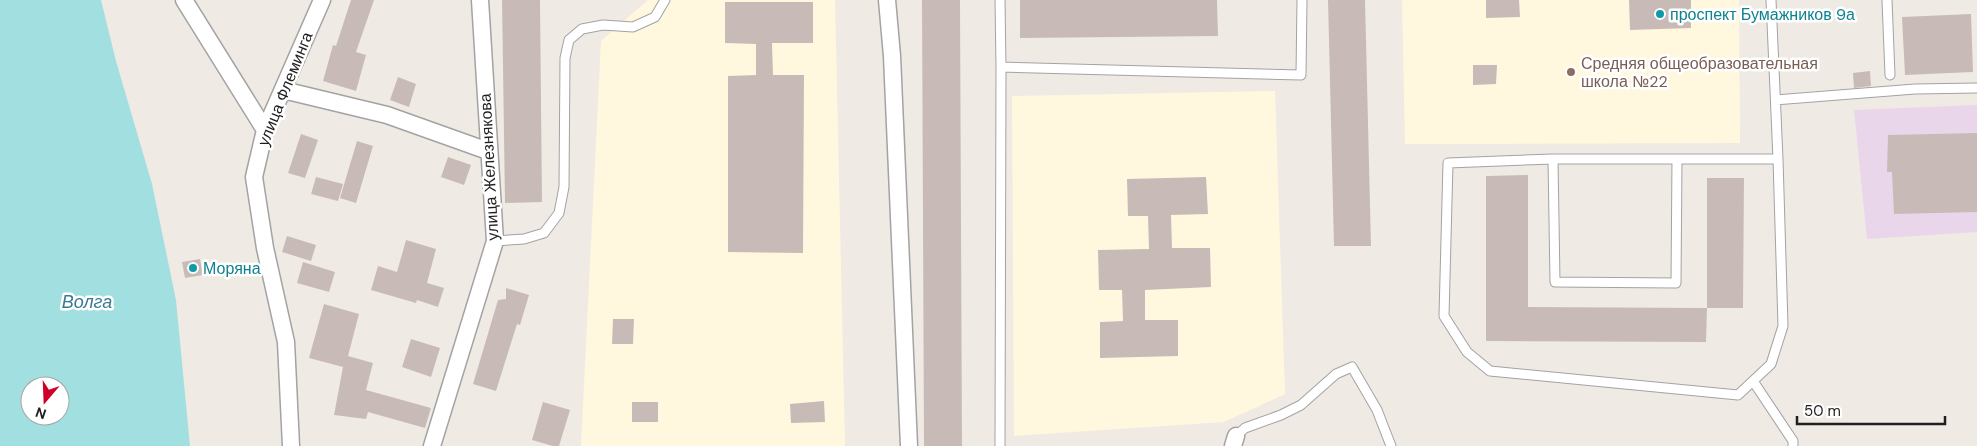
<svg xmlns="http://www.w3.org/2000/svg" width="1977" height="446" viewBox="0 0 1977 446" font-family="'DM Sans',sans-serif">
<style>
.industrial{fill:#e9d6ea}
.education{fill:#fff8df}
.water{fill:#a2dfe0;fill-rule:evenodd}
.building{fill:#c8bbb7}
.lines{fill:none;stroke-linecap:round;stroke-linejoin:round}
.lane-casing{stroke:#a3a3a3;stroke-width:11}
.street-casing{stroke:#a3a3a3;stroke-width:19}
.lane{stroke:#fff;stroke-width:9}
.street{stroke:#fff;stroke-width:16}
.culture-dot{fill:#0f9aa8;stroke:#fff;stroke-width:2}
.education-dot{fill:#8d6e63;stroke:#fff;stroke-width:2}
.labels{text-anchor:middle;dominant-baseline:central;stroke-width:5;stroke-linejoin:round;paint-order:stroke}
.culture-label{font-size:16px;fill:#0d838f;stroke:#fff;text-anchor:start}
.education-label{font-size:16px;fill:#785e54;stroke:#fff;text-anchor:start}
.street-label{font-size:16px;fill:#1f1f1f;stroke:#fff}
.water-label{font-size:18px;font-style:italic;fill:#3b7a94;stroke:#fff}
</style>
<rect width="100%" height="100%" fill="#f0eae5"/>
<path class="industrial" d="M1977 105V232L1867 239 1854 110Z"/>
<path class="education" d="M648 0H835L845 446H581L601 41Z
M1402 0H1739L1740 143 1405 144Z
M1275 91 1285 394 1224 422 1014 436 1012 96Z"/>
<path class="water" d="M0 0H101L116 61 152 184 176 300 190 446H0ZM30 386H60V416H30Z"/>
<path class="building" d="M351 0H374L356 52 366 55 356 91 323 81 333 45 336 46Z
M502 0H540L542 202 505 203Z
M922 0H960L962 446H924Z
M1020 0H1217L1218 36 1020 38Z
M1328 0H1365L1371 246H1334Z
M1486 0H1519L1520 17 1486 18Z
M1629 0H1691V28L1630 30Z
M725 2H813V43H772L773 75H804L803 253 728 252V76L756 75V44L725 43Z
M1971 14 1973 72 1905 75 1902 17Z
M1473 65H1497L1496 84 1473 85Z
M1870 71 1871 86 1854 88 1853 73Z
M398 77 416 84 409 107 390 100Z
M1977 133V212L1894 214 1892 172H1887L1888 135Z
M301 134 318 140 305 178 288 173Z
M357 141 373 146 356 203 340 198Z
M448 157 471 165 464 185 441 177Z
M1528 175V307L1707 308 1706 342 1486 341V176Z
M316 177 343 184 338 201 311 194Z
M1206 177 1208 214 1171 215 1172 248H1210L1211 287 1145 290V320H1178V356L1100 358V322L1123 321 1122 290H1099L1098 250 1149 249 1148 216H1128L1127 179Z
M1707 178H1744L1743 308H1707Z
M287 236 316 245 311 261 282 252Z
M406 240 436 249 427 283 444 288 438 307 417 300 416 303 371 290 378 266 397 272Z
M200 259 203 275 185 278 182 262Z
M303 262 335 272 329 292 297 283Z
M506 288 529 295 520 325 517 324 496 391 473 384 498 300 506 299Z
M324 304 359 314 348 356 373 363 366 390 431 408 425 428 368 412 366 419 334 415 343 367 309 358Z
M613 319H634L633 344H612Z
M411 339 440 348 431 377 402 367Z
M824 401 825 422 791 423 790 404Z
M543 402 570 410 559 446H553L532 440Z
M632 402H658V422H632Z"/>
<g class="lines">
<defs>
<path id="lane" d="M1000 0 1001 67
M1771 0 1778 159H1553L1448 163 1444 316 1467 352 1490 371 1738 395 1771 364 1783 326 1778 159
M1887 0 1890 75
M1776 100 1915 89 1977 88
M1553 159 1555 282 1676 283 1677 159
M495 241 524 239 544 233 559 213 564 187 565 58 569 40 582 29 603 25 633 27 655 17 665 0
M1753 381 1793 441V446
M1236 436 1245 428 1281 415 1301 405 1336 374 1352 367 1377 410 1391 446
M1000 446 1001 67 1301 75 1302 0"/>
<path id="street" d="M184 0 265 130
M887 0 892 56 909 446
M283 90 387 115 488 151
M291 446 286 342 265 248 254 177 265 130 322 0
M432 446 495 241 480 0
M1233 446 1236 436"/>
</defs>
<use href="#lane" class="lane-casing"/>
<use href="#street" class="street-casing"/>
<use href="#lane" class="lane"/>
<use href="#street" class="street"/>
</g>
<g class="culture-dot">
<circle cx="1660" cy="14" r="5"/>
<circle cx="193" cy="268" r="5"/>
</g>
<circle class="education-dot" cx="1571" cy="72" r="5"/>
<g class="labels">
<g class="culture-label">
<text x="1670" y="14">проспект Бумажников 9а</text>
<text x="203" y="268">Моряна</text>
</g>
<g class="education-label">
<text x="1581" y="63">Средняя общеобразовательная<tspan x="1581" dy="18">школа №22</tspan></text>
</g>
<g class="street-label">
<text transform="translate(285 89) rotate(-68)">улица Флеминга</text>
<text transform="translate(489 167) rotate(-93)">улица Железнякова</text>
</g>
<g class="water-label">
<text x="87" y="302">Волга</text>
</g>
</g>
<g transform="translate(45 401) rotate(199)"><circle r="24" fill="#ffffff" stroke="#a5a5a5"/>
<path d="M0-4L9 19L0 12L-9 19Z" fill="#ce002a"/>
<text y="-8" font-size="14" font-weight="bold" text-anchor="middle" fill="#1f1f1f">N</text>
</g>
<path d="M1797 416v8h148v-8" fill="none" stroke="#1f1f1f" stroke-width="2.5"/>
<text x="1804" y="416" font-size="15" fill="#1f1f1f" stroke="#ffffff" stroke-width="4" paint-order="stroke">50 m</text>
</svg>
